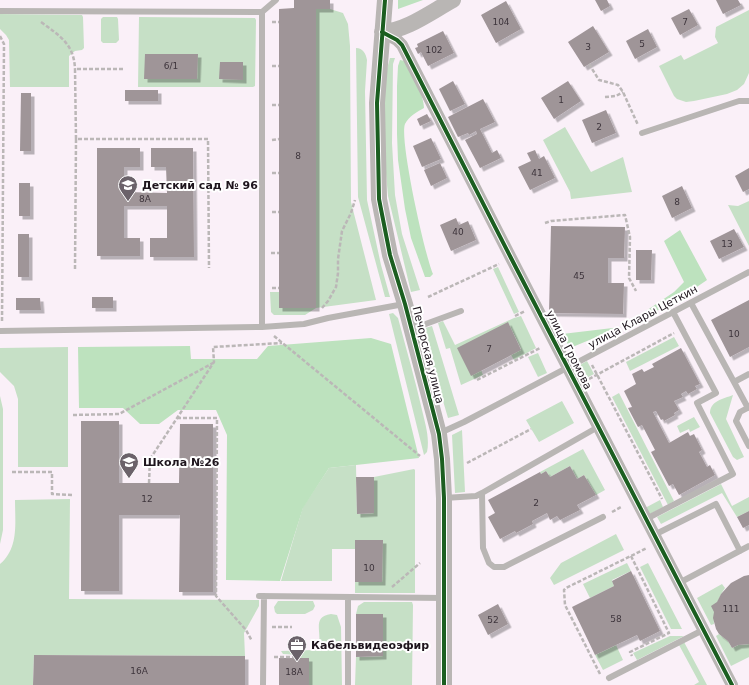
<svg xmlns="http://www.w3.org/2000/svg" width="749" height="685" viewBox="0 0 749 685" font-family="'DejaVu Sans',sans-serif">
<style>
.green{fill:#c6e0c6}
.forest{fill:#bde2be}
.building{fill:#9f9598;filter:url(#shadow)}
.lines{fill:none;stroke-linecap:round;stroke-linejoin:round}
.path{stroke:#bbb7b7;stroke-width:2.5;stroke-dasharray:4 2;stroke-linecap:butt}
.service{stroke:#b9b6b4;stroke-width:6}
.minor{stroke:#b9b6b4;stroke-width:12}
.tertiary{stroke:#b9b6b4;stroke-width:16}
.cycleway-casing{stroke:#fff;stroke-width:6}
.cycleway{stroke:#1b5e20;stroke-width:4}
.labels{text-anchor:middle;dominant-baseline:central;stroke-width:4;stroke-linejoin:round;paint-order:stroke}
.number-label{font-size:9px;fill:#3e353c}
.poi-label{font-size:11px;font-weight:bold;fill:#1e151d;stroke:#fff;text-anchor:start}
.street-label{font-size:11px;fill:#1e151d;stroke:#fff}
</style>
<defs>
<filter id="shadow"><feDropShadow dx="3.5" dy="3.5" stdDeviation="0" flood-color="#0004"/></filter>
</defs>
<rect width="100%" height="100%" fill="#faf0f8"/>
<path class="green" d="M316 9H330L343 13 348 24 350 46 351 202 376 300 316 308 305 315H274L271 312 270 292H279V308H316Z
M749 10V73L744 84 737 90 727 94 694 101 686 102 677 99 674 96 659 66 681 55 684 60 718 43 715 37 716 27Z
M0 14 82 15 83 17 84 48 82 50 75 51 69 56V87H10L9 40 6 35 0 29Z
M103 17H117L118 19 119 40 116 43H103L101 41V19Z
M139 17 255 18 256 20 255 86 253 87H138Z
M356 48C363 48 366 54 367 60L365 91 367 200 381 265 390 297H385L358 197Z
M390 58H395L393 64 392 143 395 195 402 234 420 290 411 292 388 196 383 140 385 76Z
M565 127 591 172 623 157 632 192 571 199 570 192 543 140Z
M749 201V246L728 205 738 206Z
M498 267 519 312 514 314 493 269Z
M393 313 398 318C406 348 415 379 422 410 425 423 430 438 427 452L424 455 389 314Z
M521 316 536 348 514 360 511 355 521 349 508 323 481 370 483 375 461 385 450 348 446 349 438 323 443 321 455 345 514 318Z
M432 326 459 415 448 418 422 329Z
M674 337 679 346 630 371 626 362Z
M68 347V467H18V399L14 386 0 372V348Z
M538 353 547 373 538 377 528 357Z
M587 361 594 374 579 382 572 369Z
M619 393 674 501 668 505 612 397Z
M733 395 726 419 744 457 737 460 733 457 710 413C710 401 723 399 733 395Z
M0 396 3 409V530L0 544Z
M562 401 574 423 539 442 526 420Z
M694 417 700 427 690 432 689 429 680 433 677 426Z
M462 430 465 492 455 493 452 435Z
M583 449 605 490 596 495 584 475 577 479 570 466 550 477 546 471 541 474 540 472Z
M356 465 357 514 374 513V477L414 469 415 470V593H355V582H382V540H355V549H332V581H281L303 507 329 468Z
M721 484 732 506 749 497V511L737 517 722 493 661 524 657 517Z
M70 499 69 599 259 600V606L244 633 245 656 34 655 33 685H0V564C19 548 15 523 15 500Z
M660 500 663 507 648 515 645 508Z
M616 534 624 550 554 585 550 578 561 563Z
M627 563 631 571 612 580 614 586 590 598 583 584Z
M648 563 682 629H671L640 567Z
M722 584 725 588C718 598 713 611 714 624L711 625 697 598Z
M278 601H313L315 606 313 610 305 614H277L275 612 274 607Z
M364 602H412L413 605 412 685H355L356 657 383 656V614H356L358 606Z
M331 614 337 615 341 627 342 685H309L300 655 283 654 281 651 315 650C327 639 308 617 331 614Z
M719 634 728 641 732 648 738 645 749 644V657L731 666 716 636Z
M670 636H684L637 660 633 653Z
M684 642 707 685H694L699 682 679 645Z
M616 645 623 660 603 670 595 655Z"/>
<path class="forest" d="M398 0H423L398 9Z
M400 60 405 61C411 74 424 94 424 108 417 112 409 116 405 124 399 139 425 256 433 274L430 277H425L411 238 405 209 398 160 397 134V86L398 66Z
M680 230 707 280 688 293 634 324H631V321L674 292 684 282 664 241Z
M621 327 570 348 562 334Z
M371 338 391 344 419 458 329 468 303 508 280 581 226 580 227 435 216 410H178L159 424H140L123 408H79L78 347 190 346 191 359H257L268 346Z"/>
<path class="building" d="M294 0H330V9H316V308H279V9L294 8Z
M595 0H607L610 6 601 11Z
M716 0H738L741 5 723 14Z
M506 1 521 29 496 43 481 15Z
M689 9 698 25 680 35 671 18Z
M593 26 609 52 584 67 568 42Z
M648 29 657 47 635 59 626 41Z
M443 31 454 53 428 66 421 52 418 54 415 48 418 47 417 44Z
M145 54H198L197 79H144Z
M220 62H243V80L219 79Z
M453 81 465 104 450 111 439 89Z
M568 81 581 101 554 119 541 98Z
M125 90H158V101H125Z
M21 93H31V151H20Z
M483 99 495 122 480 129 492 153 497 150 501 158 480 168 465 140 477 134 476 131 469 135 468 133 458 137 448 117Z
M606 110 616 133 592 143 582 120Z
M427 114 431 121 420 126 417 119Z
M431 138 441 159 422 167 413 146Z
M97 148H140V167H124V192L167 193 166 167H151V148H193L194 257H150V238H167V206H124V238H140V256H97Z
M535 150 539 159 544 156 555 178 530 190 518 167 531 161 527 153Z
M440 163 447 178 431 186 424 170Z
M749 168V189L743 192 735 176Z
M19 183H30V216H19Z
M682 186 692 208 672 218 662 196Z
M456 218 459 225 468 221 476 240 451 251 440 225Z
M551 226 625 227 624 258H608V283H624L623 314 549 313Z
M734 229 744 247 719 259 710 241Z
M18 234H29V277H18Z
M636 250H652L651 280H636Z
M92 297H113V308H92Z
M16 298H40L41 310H16Z
M749 300V347L730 357 711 320Z
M508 322 521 350 471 376 457 348Z
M681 348 700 384 695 386 697 389 688 394 686 391 681 394 683 397 674 401 679 410 674 413 675 415 664 421 663 419 661 420 656 411 653 412 669 443 688 432 690 436 694 434 702 450 699 452 707 467 710 465 715 475 679 495 673 484 669 486 651 452 655 450 642 425 638 427 628 408 632 407 624 391 636 384 632 374 642 369 644 372 654 367 652 364Z
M81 421H119V483H179L180 424H213V592H179L180 515H119V591H81Z
M570 466 577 479 584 475 596 495 577 505 580 510 560 520 557 516 550 520 547 513 532 521 533 524 516 533 515 531 500 539 488 517 495 513 488 500 540 472 541 474 546 471 550 477Z
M356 477H374V513L357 514Z
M749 511V525L743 528 737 517Z
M355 540H383L382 582H355Z
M631 571 660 631 640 641 637 635 595 655 572 607 614 586 612 581Z
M749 575V644L738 645 732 648 728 641 719 634 716 629 713 618 714 612 711 606 717 602 721 594 731 583 744 576Z
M498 604 508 624 488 635 478 615Z
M356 614H383V656L356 657Z
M34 655 245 656V685H33Z
M279 658H309V685H279Z"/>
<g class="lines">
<path class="path" d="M41 22C60 36 74 44 75 69
M272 22H279
M0 36 4 44 2 321
M589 64 599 80 618 85 623 92 638 125
M272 66H279
M605 97 616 96 623 92
M272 105H279
M76 139 75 69H124
M272 140 279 139
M272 173H279
M272 212H279
M545 223 551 221 625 215 630 237 629 278 636 291
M271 253H279
M75 269 76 139H208L209 268
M272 288H279
M428 297 499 264
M322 308 328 301 336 287 338 273V259L342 231 351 213 355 200
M515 316 525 311
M274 336 420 456
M592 365 662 499
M589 379 674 333
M477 380 540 348
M73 415 119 414 213 363
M177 418H217L216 596 246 630 252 641
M467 463 531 429
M12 472H52V494L73 495
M149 483 150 459 214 362 213 347 282 343
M612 512 621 507
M631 556 669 633 630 652 632 656
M392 587 420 563
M272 627H292
M274 657H294V658
M600 674 565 605 564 590 566 588 647 548"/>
<path class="service" d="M0 11 262 12V327
M262 12 276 0
M642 133 739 101H749
M691 303 734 382 749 374
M412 329 461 311
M0 331 262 327 304 324 328 318 404 304
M734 382 748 408
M749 407 740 412 736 421 749 446
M598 427 482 493 483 548 489 563 494 567H504L603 517
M440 433 464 422 749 272
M444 498 476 496 482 493
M646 519 733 474 697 403 716 393 673 312
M654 535 716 504 740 551
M679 583 749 546
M259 596 443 598
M348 597V685
M609 678 703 630
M263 685 264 596"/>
<path class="minor" d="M382 32 397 40 402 45 511 258 732 685"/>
<path class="tertiary" d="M385 0 377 103 379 199 390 255 405 304 439 434 442 459 444 498V685
M382 32C406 31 431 12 453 0"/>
<defs>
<path id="cycleway" d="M385 0 377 103 379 199 390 255 405 304 439 434 442 459 444 498V685
M382 32 397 40 402 45 511 258 732 685"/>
</defs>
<use href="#cycleway" class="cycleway-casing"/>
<use href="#cycleway" class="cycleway"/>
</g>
<defs>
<symbol id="school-pin" viewBox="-11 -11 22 30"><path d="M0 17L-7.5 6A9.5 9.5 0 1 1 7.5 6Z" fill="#6b626a" stroke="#fff"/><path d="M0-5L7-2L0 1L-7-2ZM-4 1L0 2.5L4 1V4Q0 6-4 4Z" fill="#fff"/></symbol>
<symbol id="office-pin" viewBox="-11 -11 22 30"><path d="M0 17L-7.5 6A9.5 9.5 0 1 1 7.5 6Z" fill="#6b626a" stroke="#fff"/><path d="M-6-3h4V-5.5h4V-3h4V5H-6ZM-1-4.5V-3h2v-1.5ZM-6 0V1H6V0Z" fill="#fff"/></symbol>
</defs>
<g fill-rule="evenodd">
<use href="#school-pin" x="117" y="174" width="22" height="30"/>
<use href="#school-pin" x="118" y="451" width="22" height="30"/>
<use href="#office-pin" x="286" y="634" width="22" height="30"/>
</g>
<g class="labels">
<g class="number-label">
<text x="501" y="22">104</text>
<text x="685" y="22">7</text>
<text x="642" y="44">5</text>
<text x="588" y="47">3</text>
<text x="434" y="50">102</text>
<text x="171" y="66">6/1</text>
<text x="561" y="100">1</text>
<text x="599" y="127">2</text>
<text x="298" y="156">8</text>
<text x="537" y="173">41</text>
<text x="145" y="199">8А</text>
<text x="677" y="202">8</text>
<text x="458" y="232">40</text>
<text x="727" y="244">13</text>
<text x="579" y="276">45</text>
<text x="734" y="334">10</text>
<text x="489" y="349">7</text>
<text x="147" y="499">12</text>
<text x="536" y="503">2</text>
<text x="369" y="568">10</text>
<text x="731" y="609">111</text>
<text x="616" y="619">58</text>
<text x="493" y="620">52</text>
<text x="139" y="671">16А</text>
<text x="294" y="672">18А</text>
</g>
<g class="poi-label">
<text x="142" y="185">Детский сад № 96</text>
<text x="143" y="462">Школа №26</text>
<text x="311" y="645">Кабельвидеоэфир</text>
</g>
<g class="street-label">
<text transform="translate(643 317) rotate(-28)">улица Клары Цеткин</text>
<text transform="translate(569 350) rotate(63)">улица Громова</text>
<text transform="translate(428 355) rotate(76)">Печорская улица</text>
</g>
</g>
</svg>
